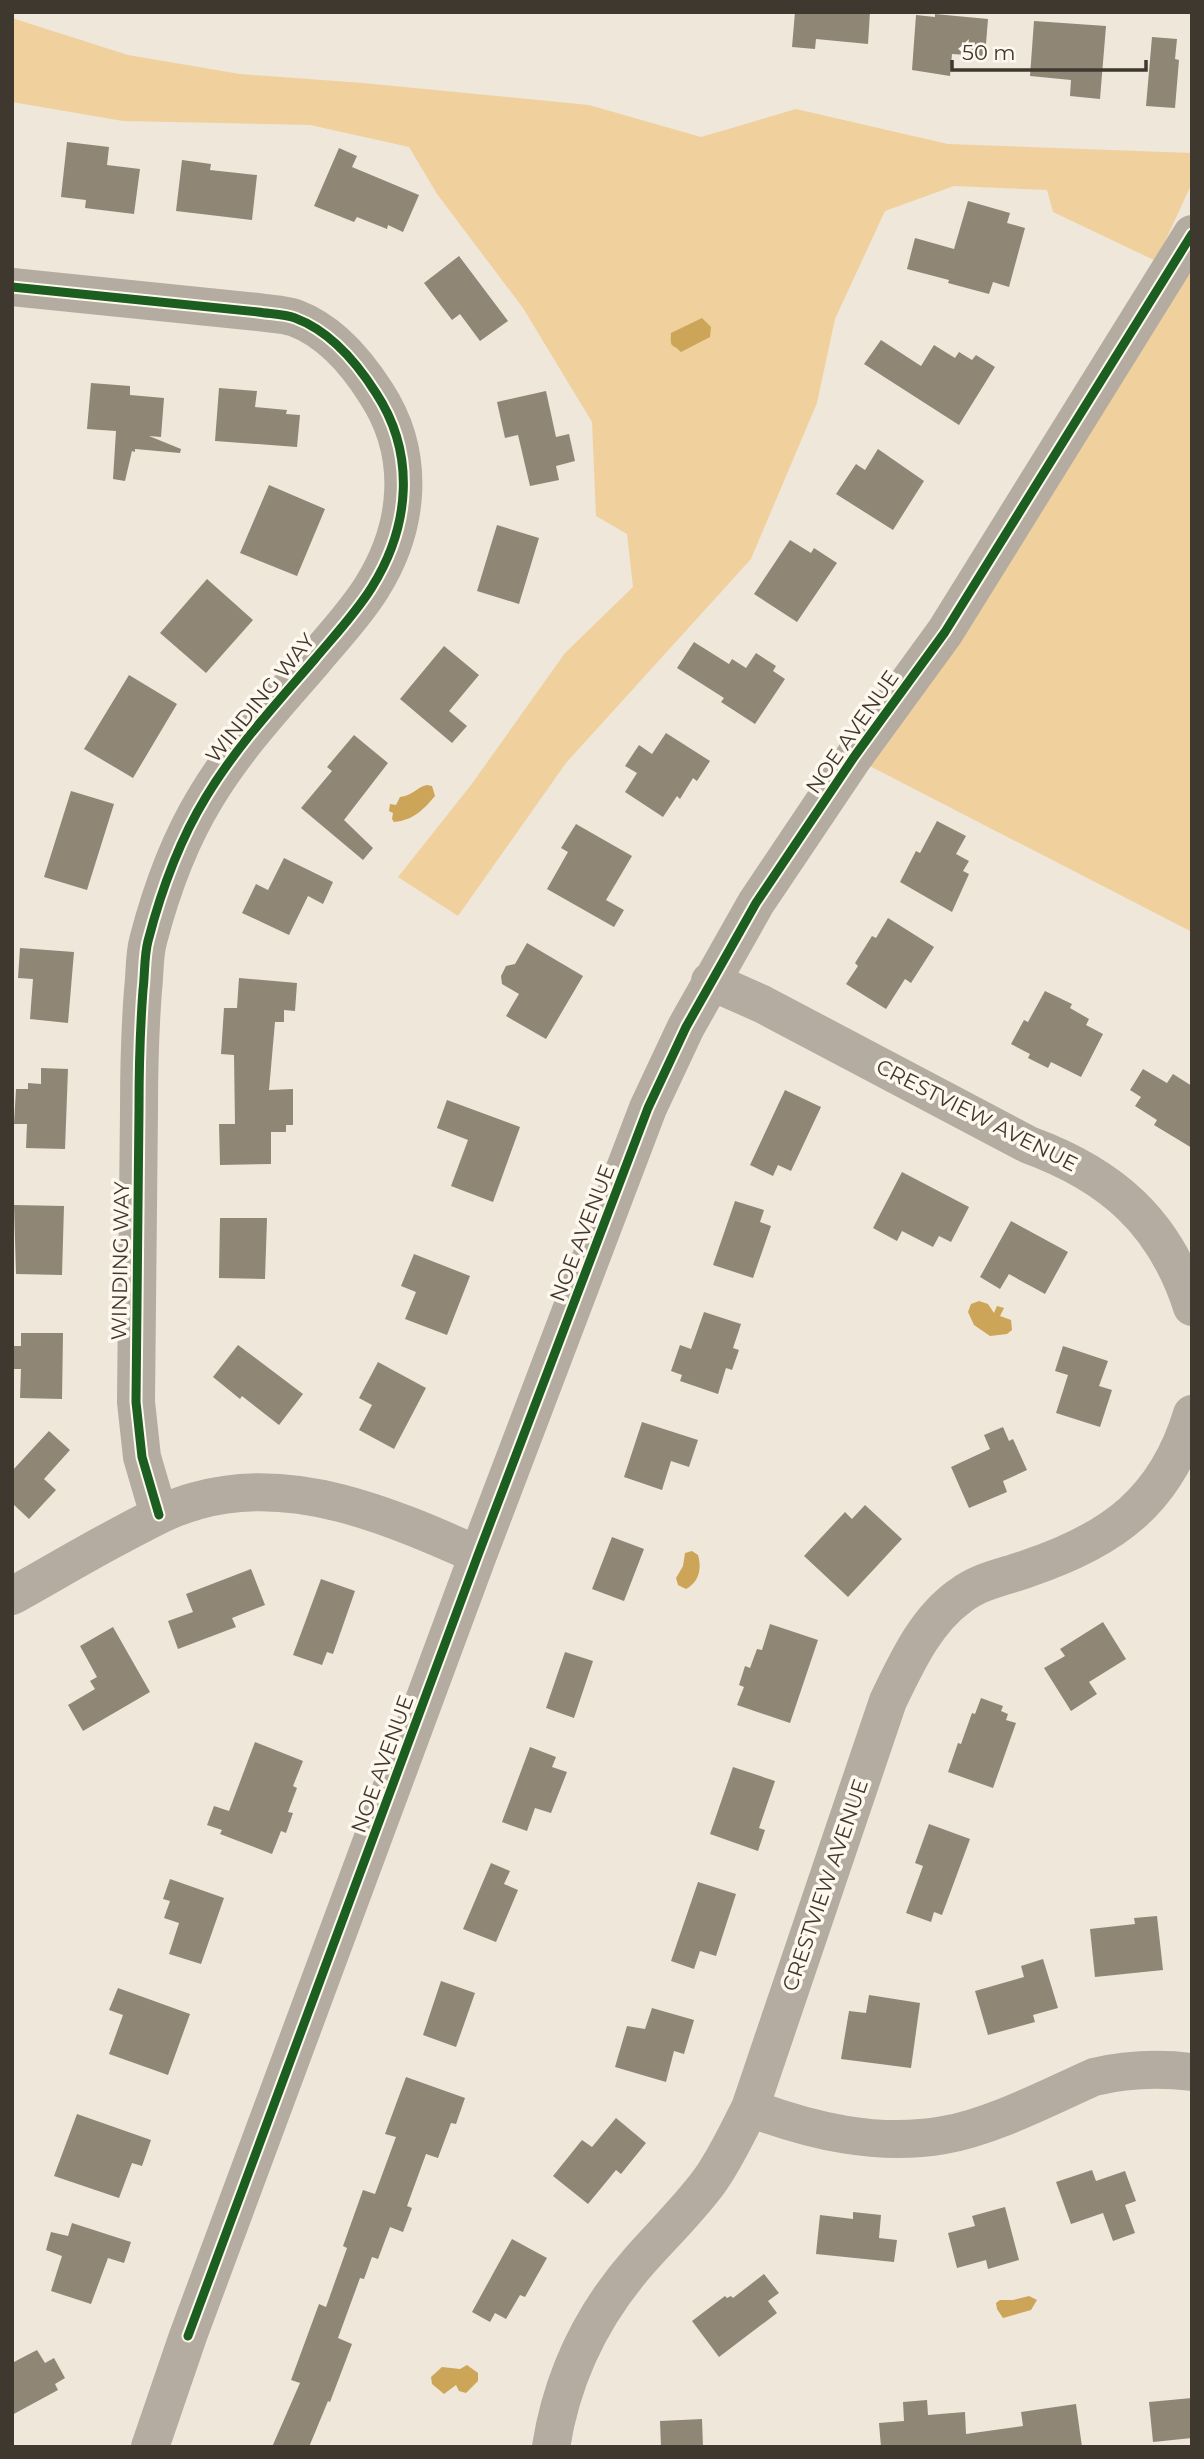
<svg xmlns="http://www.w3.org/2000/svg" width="1204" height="2459" viewBox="0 0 1204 2459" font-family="Montserrat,sans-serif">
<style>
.green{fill:#f0d19e}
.water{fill:#cca558}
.building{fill:#8f8676}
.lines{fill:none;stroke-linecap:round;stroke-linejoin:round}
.minor{stroke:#b4aca0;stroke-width:38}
.cycleway-casing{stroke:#fef8ee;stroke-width:13}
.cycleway{stroke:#1b5e20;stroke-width:9}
.labels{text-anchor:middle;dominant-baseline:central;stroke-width:7;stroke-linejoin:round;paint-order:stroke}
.street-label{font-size:21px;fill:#3e382f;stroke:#fef8ee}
</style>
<rect width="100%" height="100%" fill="#efe7da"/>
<path class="green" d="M12 18 128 55 240 74 363 83 589 105 701 137 796 109 948 144 1192 153V183L1156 261 1053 212 1047 190 954 186 885 211 835 319 817 403 751 559 566 763 458 916 398 877 471 785 565 653 633 587 627 534 596 516 592 422 523 308 437 194 409 147 310 125 123 121 12 102Z
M1192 240V932L860 761Z"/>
<path class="water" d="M702 318 711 327 710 337 681 352C672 342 670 350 671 333Z
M427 785 432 786 435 796C423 810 414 820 394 822L392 819 393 813 389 811 390 804 396 805 400 797C412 796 417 787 427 785Z
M979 1301 988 1304 994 1313 997 1306 1004 1308 1000 1316 1011 1320 1012 1330 1007 1334 990 1336 974 1325 968 1312 971 1304Z
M692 1551 698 1555C702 1569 699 1582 686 1589L678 1585 676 1578 683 1566 685 1553Z
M1029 2296 1037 2300 1031 2310 1003 2318 997 2309 996 2303 1000 2300H1013Z
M467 2365 478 2373V2381L466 2393 459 2391 456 2385 444 2394 432 2384 431 2377 442 2367 460 2369Z"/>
<path class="building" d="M795 12H870L868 44 816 39 815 49 792 47Z
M935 14 988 19 985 56 952 54 950 76 912 70 916 15 935 17Z
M1034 21 1106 26 1100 99 1070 96 1071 80 1030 76Z
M1152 37 1177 39 1175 59 1179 60 1175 108 1146 106Z
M67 142 109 147 107 165 140 169 134 214 85 208 86 200 61 197Z
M339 148 357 156 352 167 419 195 403 232 388 225 387 229 357 217 354 222 314 206Z
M182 160 211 164 210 170 257 175 252 220 176 211Z
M968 201 1010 213 1007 223 1025 228 1009 287 993 282 989 294 948 283 949 280 907 269 915 238 954 249Z
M459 256 508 321 480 341 460 314 452 320 424 283Z
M881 340 921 366 934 345 955 358 959 352 972 360 976 355 995 367 959 425 864 364Z
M91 383 130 386V395L164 398 161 437 149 436 181 449 180 453 135 449V452L132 451 125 481 113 479 116 431 87 429Z
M219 388 257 391 255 407 287 410 286 414 300 415 297 447 215 441Z
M546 391 556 437 569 434 575 461 556 466 559 480 530 486 518 435 505 438 497 402Z
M878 449 924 481 893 530 836 494 856 464 865 470Z
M269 485 325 509 297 576 240 553Z
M497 525 539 538 519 604 477 591Z
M790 540 811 553 814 548 837 563 797 622 754 594Z
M207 579 253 620 206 673 160 633Z
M694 642 729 664 732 659 746 668 756 653 776 666 773 671 785 679 755 724 721 702 724 698 677 668Z
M444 646 479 675 449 711 467 726 452 743 400 699Z
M129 675 177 704 133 778 84 749Z
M666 733 710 761 697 781 693 778 680 799 677 796 663 817 625 792 637 773 625 766 639 745 652 754Z
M354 735 388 763 344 820 373 848 363 860 301 808 332 771 327 767Z
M71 791 114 804 87 890 44 877Z
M937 821 966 836 956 854 969 861 963 871 969 874 952 912 900 882 916 851 920 853Z
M576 824 632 856 606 900 624 910 614 927 547 889 568 852 561 848Z
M284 858 333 882 323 904 308 896 289 935 242 913 256 884 268 890Z
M888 918 934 947 911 983 905 979 886 1009 846 984 858 966 855 963 872 936 876 938Z
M527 943 583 976 546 1039 506 1016 519 994 502 984 501 976 506 966 515 964Z
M20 948 74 952 68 1023 30 1019 33 979 18 978Z
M239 978 297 983 295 1011 284 1010V1022H275L269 1090 293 1089V1125H286V1132H271V1164L220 1165 219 1124H235L234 1055 221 1054 224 1008H237Z
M1045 991 1072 1004 1070 1008 1089 1019 1086 1025 1103 1034 1081 1077 1051 1062 1048 1068 1028 1058 1030 1054 1011 1044 1024 1020 1028 1022Z
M41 1068 68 1069 65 1149 26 1148 27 1124H14L16 1089H28V1083L41 1084Z
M1143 1069 1167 1083 1173 1074 1192 1086V1148L1154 1125 1157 1120 1135 1106 1141 1097 1130 1090Z
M785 1090 821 1107 791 1171 778 1165 773 1176 750 1165Z
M447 1100 520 1127 493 1202 451 1186 468 1140 437 1128Z
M902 1172 969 1207 951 1242 939 1236 933 1247 902 1231 897 1241 873 1228Z
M735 1201 764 1210 760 1222 771 1226 753 1278 713 1265Z
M14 1205 64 1206 62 1275 16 1274Z
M220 1218H267L265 1279 219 1278Z
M1011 1221 1068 1252 1045 1294 1009 1274 1000 1289 980 1277Z
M414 1254 470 1276 447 1335 405 1319 416 1292 401 1286Z
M704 1312 741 1324 733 1348 739 1350 732 1370 726 1368 718 1394 680 1381 682 1375 671 1371 680 1345 691 1349Z
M21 1333H63L62 1399 20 1398 21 1369H12V1346H21Z
M238 1345 303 1394 279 1425 242 1396 240 1399 213 1377Z
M1063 1346 1108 1361 1099 1386 1112 1390 1100 1427 1056 1413 1068 1375 1055 1371Z
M378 1362 426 1388 394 1449 359 1430 372 1405 359 1398Z
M642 1422 698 1440 689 1467 671 1461 662 1490 624 1477Z
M1003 1427 1009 1441 1013 1439 1027 1470 1003 1481 1007 1492 969 1508 951 1467 990 1449 984 1435Z
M49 1431 70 1450 44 1479 56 1490 29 1519 12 1503V1471Z
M865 1505 902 1539 848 1597 804 1556 845 1512 852 1519Z
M612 1537 644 1549 624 1601 592 1589Z
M251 1569 265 1605 232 1618 236 1627 178 1649 168 1621 193 1612 186 1594Z
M321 1579 355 1591 333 1654 327 1652 322 1665 293 1655Z
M1103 1622 1126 1659 1089 1682 1097 1694 1071 1711 1044 1668 1065 1656 1060 1649Z
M770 1624 818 1640 790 1723 737 1705 744 1687 739 1685 745 1666 750 1668 757 1649 762 1650Z
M113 1627 150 1692 83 1731 68 1705 95 1689 90 1681 97 1677 80 1646Z
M565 1652 593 1661 574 1718 546 1708Z
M981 1698 1003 1706 1001 1711 1008 1714 1006 1720 1016 1723 993 1788 948 1772 958 1743 961 1744 972 1713 975 1714Z
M255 1742 303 1761 293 1786 297 1788 288 1812 293 1813 286 1833 281 1831 272 1854 220 1834 222 1830 207 1825 214 1806 229 1811Z
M530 1747 556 1757 552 1767 567 1772 551 1813 535 1808 527 1831 502 1822Z
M733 1767 775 1781 759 1828 765 1830 758 1851 710 1834Z
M929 1824 970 1839 942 1915 934 1912 931 1922 906 1913 923 1866 915 1863Z
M491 1863 510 1871 504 1884 518 1890 496 1942 463 1929Z
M170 1879 224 1898 201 1964 169 1954 179 1923 164 1918 170 1901 163 1899Z
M698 1882 736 1894 716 1956 700 1951 694 1969 671 1961Z
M1157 1916 1163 1970 1095 1977 1090 1929 1135 1924 1134 1918Z
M1043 1959 1058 2008 1033 2015 1035 2022 988 2035 975 1991 1024 1977 1021 1966Z
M441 1981 475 1993 456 2047 423 2035Z
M118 1988 190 2014 168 2075 109 2054 123 2015 109 2010Z
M869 1995 920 2003 911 2068 841 2059 849 2011 866 2013Z
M652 2008 694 2020 684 2054 674 2051 666 2082 615 2067 627 2026 645 2029Z
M406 2077 465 2098 456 2124 451 2123 438 2158 426 2154 407 2206 412 2208 403 2232 390 2227 378 2259 372 2257 364 2279 360 2278 338 2338 352 2344 330 2402 328 2401 309 2447H272L300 2383 291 2380 319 2304 326 2307 347 2248 343 2246 363 2190 375 2194 396 2137 385 2134Z
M77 2114 151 2140 142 2166 132 2163 119 2198 54 2176Z
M616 2118 646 2143 621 2174 616 2170 588 2204 553 2176 582 2140 592 2147Z
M1092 2170 1096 2181 1125 2171 1136 2201 1125 2205 1135 2233 1113 2241 1103 2213 1071 2224 1056 2182Z
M1005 2207 1019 2260 988 2269 986 2260 957 2268 948 2233 975 2226 972 2216Z
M853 2212 881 2215 879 2238 897 2240 894 2262 816 2254 820 2215 853 2219Z
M72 2223 131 2242 124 2263 108 2258 91 2304 51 2291 62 2256 46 2250 51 2232 68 2236Z
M512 2239 547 2258 525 2297 520 2295 506 2319 495 2313 490 2322 472 2312Z
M764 2274 779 2293 768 2301 777 2313 719 2357 692 2321 725 2296 727 2298 731 2296 733 2298Z
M37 2350 45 2363 54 2358 65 2378 55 2384 58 2390 12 2415V2363Z
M1192 2398V2438L1153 2442 1149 2402Z
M927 2400 928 2415 965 2412 966 2434 1023 2426 1021 2412 1076 2404 1082 2447H881L879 2423 904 2421 903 2402Z
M702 2419 703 2447H661L660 2421Z"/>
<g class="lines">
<path class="minor" d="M12 287 258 312C270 314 284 314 295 318 330 331 357 363 376 393 416 454 410 526 372 587 356 613 334 636 314 660 276 704 236 747 206 797 179 841 161 891 148 941 144 956 145 974 143 990 140 1030 139 1069 139 1109 138 1206 137 1304 136 1402L142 1457 159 1515
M710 981 762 1004 1029 1145C1111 1175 1165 1222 1192 1307
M12 1596C48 1576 83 1555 119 1536 144 1523 169 1508 196 1501 293 1473 392 1517 478 1555
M750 2108C811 2131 878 2147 944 2135 992 2127 1049 2097 1094 2077 1127 2069 1158 2068 1192 2072
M150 2447 188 2336 478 1555 648 1108 686 1027 756 903 854 757 945 632 1192 234
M551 2447C562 2377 593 2313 640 2260 663 2234 687 2211 708 2183 725 2160 737 2133 750 2108L888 1701C906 1664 925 1621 960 1596 981 1580 1005 1577 1029 1568 1112 1540 1166 1501 1192 1414"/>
<defs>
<path id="cycleway" d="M12 287 258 312C270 314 284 314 295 318 330 331 357 363 376 393 416 454 410 526 372 587 356 613 334 636 314 660 276 704 236 747 206 797 179 841 161 891 148 941 144 956 145 974 143 990 140 1030 139 1069 139 1109 138 1206 137 1304 136 1402L142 1457 159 1515
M188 2336 478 1555 648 1108 686 1027 756 903 854 757 945 632 1192 234"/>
</defs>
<use href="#cycleway" class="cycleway-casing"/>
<use href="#cycleway" class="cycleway"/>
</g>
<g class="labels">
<g class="street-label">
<text transform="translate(260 698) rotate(-51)">WINDING WAY</text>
<text transform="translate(852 732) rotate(-55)">NOE AVENUE</text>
<text transform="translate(977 1115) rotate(27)">CRESTVIEW AVENUE</text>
<text transform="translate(582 1233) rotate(-69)">NOE AVENUE</text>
<text transform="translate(120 1261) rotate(-89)">WINDING WAY</text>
<text transform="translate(382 1764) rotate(-70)">NOE AVENUE</text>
<text transform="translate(825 1885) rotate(-71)">CRESTVIEW AVENUE</text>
</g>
</g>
<rect width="1204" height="2459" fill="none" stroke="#3e382f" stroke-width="28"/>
<path d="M952 60v10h194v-10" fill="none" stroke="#3e382f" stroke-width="3.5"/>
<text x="962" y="60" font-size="21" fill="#3e382f" stroke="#fef8ee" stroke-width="5" paint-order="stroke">50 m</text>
</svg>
